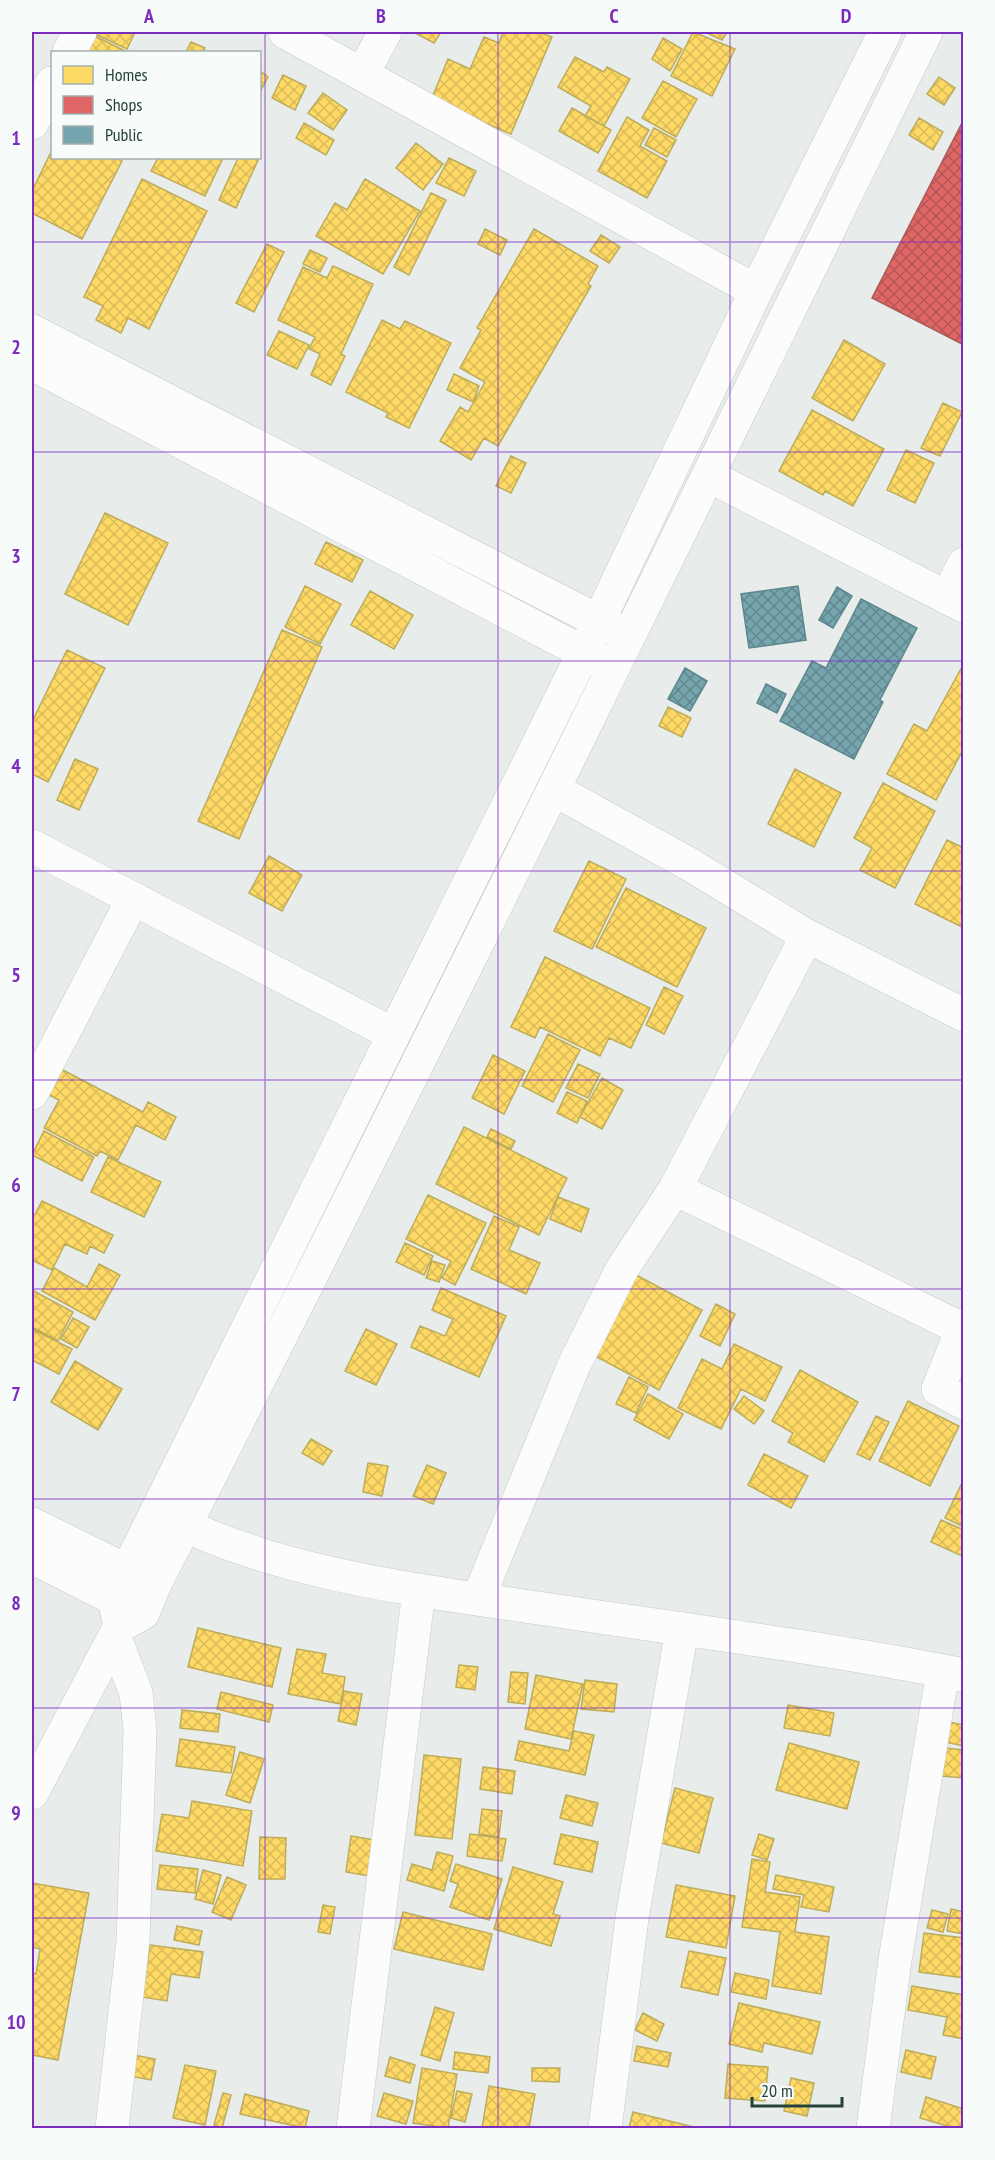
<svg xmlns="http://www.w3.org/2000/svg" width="995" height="2160" viewBox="0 0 995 2160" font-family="'PT Sans Narrow',sans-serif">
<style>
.homes{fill:url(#homes-cross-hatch);stroke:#bdac59;stroke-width:1.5}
.shops{fill:url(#shops-cross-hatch);stroke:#a85b59;stroke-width:1.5}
.public{fill:url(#public-cross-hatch);stroke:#5d878c;stroke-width:1.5}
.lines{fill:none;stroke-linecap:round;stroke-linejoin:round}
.minor-casing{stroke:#c5cac8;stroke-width:34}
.minor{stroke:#fcfcfc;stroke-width:33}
.grid{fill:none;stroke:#7b2cbf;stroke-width:1.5;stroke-opacity:0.55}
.neatline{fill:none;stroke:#7b2cbf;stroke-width:2}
.grid-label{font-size:20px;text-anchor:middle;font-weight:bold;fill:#7b2cbf}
</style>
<defs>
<pattern id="homes-cross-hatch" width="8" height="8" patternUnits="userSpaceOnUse" patternTransform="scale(1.5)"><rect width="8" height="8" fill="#ffd966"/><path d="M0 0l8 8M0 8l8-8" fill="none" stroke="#dabb59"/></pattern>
<pattern id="shops-cross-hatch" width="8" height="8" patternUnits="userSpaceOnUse" patternTransform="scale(1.5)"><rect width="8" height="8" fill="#e06666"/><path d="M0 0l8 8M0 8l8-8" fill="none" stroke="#b55655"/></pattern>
<pattern id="public-cross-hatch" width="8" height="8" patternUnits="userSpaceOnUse" patternTransform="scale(1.5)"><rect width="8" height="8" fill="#76a5af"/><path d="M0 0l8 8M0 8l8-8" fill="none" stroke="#61888f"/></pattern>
</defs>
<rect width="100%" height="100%" fill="#e8edeb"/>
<path class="homes" d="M91 32H135L127 49Z
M418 32H441L434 43 417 34Z
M503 32H539L552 37 511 134 431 100 448 59 470 69 484 37 499 43Z
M693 32 735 49 712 96 671 76Z
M705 32H727L722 40Z
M95 36 127 52H87Z
M663 38 682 49 670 71 652 59Z
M191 42 205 48 203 52H186Z
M575 57 604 72 607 67 630 79 604 126 585 116 591 106 558 87Z
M260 71 268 77 260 92Z
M283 75 306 86 295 110 272 98Z
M939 77 955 88 944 105 927 94Z
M663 81 697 99 676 137 642 118Z
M323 93 347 110 333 130 308 113Z
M572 108 611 130 598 153 559 131Z
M627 117 649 130 640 146 667 161 647 198 598 171Z
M919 118 943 132 933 150 909 135Z
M304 123 334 140 326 155 296 138Z
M654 128 676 140 667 157 645 145Z
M416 143 443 164 423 190 396 168Z
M52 150V158H115L122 161 82 239 32 213V191Z
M158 158H223L205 196 151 171Z
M238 158H259L236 208 219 200Z
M449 158 476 171 464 196 436 183Z
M142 179 207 211 149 329 128 318 121 333 96 320 103 306 84 297Z
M365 179 420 211 383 274 316 236 335 203 347 210Z
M431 193 446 200 409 275 394 267Z
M485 229 507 240 500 255 478 244Z
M534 229 598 266 588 284 591 286 498 446 484 438 471 460 440 441 460 407 468 412 485 382 460 368 481 330 477 328Z
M601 235 620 247 609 263 590 251Z
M267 244 284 252 254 312 236 303Z
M310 250 327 258 320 272 303 264Z
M333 266 373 284 341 354 345 356 331 385 311 375 320 354 309 349 315 337 278 320 303 267 327 278Z
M382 320 400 329 405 321 451 343 409 428 386 417 388 413 346 392Z
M279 331 309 345 297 369 267 355Z
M844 340 885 364 853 421 812 398Z
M454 374 479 386 473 402 447 390Z
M943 403 962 412 940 456 921 448Z
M812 410 884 449 853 506 825 491 823 495 779 471Z
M906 450 934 463 915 503 887 490Z
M511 456 526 463 511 493 496 486Z
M105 513 168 543 128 625 65 594Z
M326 542 363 560 352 582 315 564Z
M305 586 341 604 320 644 285 627Z
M370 591 413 615 394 649 351 625Z
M282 630 322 647 239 839 198 821Z
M67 650 105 668 48 782 32 774V722Z
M964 663V748L936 800 887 774 914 724 927 731Z
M668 707 691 718 682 737 659 726Z
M75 759 98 769 79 810 57 800Z
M795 769 841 793 814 847 768 824Z
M883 783 935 811 895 888 860 870 872 848 854 838Z
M947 840 964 848V928L915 904Z
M269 856 302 875 282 911 249 893Z
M589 861 626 879 592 949 554 931Z
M626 888 706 928 677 987 596 947Z
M545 957 650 1008 631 1048 609 1038 600 1056 540 1027 535 1038 511 1027Z
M664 987 683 996 664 1034 646 1025Z
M548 1034 580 1050 553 1102 522 1086Z
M493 1055 525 1071 504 1114 472 1098Z
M578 1064 600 1074 588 1098 566 1088Z
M59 1068 143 1112 148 1102 176 1117 165 1140 136 1125 118 1160 100 1151 97 1156 44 1128 59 1100 45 1093Z
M602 1078 623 1090 602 1129 580 1117Z
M567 1092 587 1101 577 1123 557 1113Z
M464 1127 567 1178 539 1235 436 1184Z
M491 1129 515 1141 511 1149 487 1137Z
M44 1131 94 1157 82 1181 32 1155Z
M108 1157 161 1182 144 1217 91 1192Z
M428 1195 486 1223 455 1285 442 1278 451 1261 406 1239Z
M558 1197 589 1209 581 1232 550 1219Z
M42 1201 113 1235 104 1253 90 1246 87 1254 65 1244 52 1270 32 1260V1220Z
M494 1216 519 1227 509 1250 540 1263 526 1294 471 1269Z
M405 1243 433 1256 424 1275 396 1262Z
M432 1261 445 1265 439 1282 426 1278Z
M99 1264 120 1275 95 1320 42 1291 54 1268 87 1287Z
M636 1275 702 1310 659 1390 593 1355Z
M441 1288 506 1316 479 1377 411 1347 420 1326 445 1336 453 1319 432 1310Z
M32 1290 73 1312 58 1341 32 1327Z
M716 1304 735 1314 720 1346 700 1336Z
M73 1318 89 1327 77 1348 61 1339Z
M32 1329 72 1349 59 1374 32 1360Z
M366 1329 397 1344 376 1385 345 1371Z
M734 1344 782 1367 765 1401 741 1389 721 1429 678 1408 702 1359 722 1369Z
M75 1361 122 1389 98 1430 51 1402Z
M800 1370 858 1402 824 1462 788 1442 793 1433 772 1421Z
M629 1377 648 1387 636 1413 616 1404Z
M648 1394 683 1414 669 1439 634 1420Z
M744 1396 764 1411 754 1424 734 1409Z
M908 1401 959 1426 930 1486 879 1461Z
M876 1416 889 1422 870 1460 857 1454Z
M311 1439 332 1451 323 1465 302 1453Z
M764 1454 808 1476 791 1508 748 1485Z
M368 1463 388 1466 382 1496 363 1492Z
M427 1465 446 1473 433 1504 413 1496Z
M961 1485 964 1486V1527L945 1518Z
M941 1520 964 1530 962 1556 931 1542Z
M198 1628 281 1648 272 1687 188 1667Z
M297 1649 326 1654 322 1673 345 1677 341 1704 288 1694Z
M459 1665 478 1667 475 1690 456 1687Z
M511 1672 528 1673 525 1704 508 1702Z
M536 1675 583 1684 571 1739 525 1729Z
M585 1680 617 1684 614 1712 581 1709Z
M344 1691 362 1694 356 1725 338 1721Z
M221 1692 273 1705 269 1722 217 1709Z
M788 1705 834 1713 830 1736 784 1728Z
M182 1710 220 1714 218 1732 180 1728Z
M949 1722 964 1725V1746L945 1742Z
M574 1731 594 1735 585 1775 515 1760 519 1741 569 1751Z
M180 1739 235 1747 231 1773 176 1766Z
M789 1743 859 1762 847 1809 776 1790Z
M945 1748 964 1750V1778L942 1776Z
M240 1752 264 1759 250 1803 226 1795Z
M424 1755 461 1759 452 1839 415 1835Z
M483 1767 515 1771 512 1794 480 1789Z
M675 1788 713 1798 699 1853 661 1843Z
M566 1795 598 1803 592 1826 560 1818Z
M192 1801 252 1811 243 1866 156 1851 162 1814 189 1818Z
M482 1809 502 1811 499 1837 479 1834Z
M470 1834 506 1839 502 1861 467 1856Z
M561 1834 598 1842 592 1872 554 1864Z
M759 1834 774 1839 767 1860 752 1855Z
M351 1836 375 1840 369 1876 346 1872Z
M260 1837 286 1838 285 1879H259Z
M437 1852 453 1856 444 1891 407 1880 412 1864 432 1870Z
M752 1859 770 1862 765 1892 800 1897 795 1932 829 1937 821 1994 772 1986 780 1932 742 1927Z
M456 1864 502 1879 489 1920 450 1907 458 1884 450 1881Z
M160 1865 198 1869 195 1893 157 1889Z
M513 1867 563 1882 553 1914 560 1916 551 1946 494 1929Z
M203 1870 221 1875 213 1904 195 1899Z
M776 1875 834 1887 829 1912 801 1907 804 1895 773 1889Z
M227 1877 246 1885 231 1920 212 1912Z
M32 1883 89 1893 58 2060 32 2055V1973L36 1974 40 1949 32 1947Z
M676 1885 735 1896 726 1948 666 1937Z
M323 1905 335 1907 330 1934 318 1932Z
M951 1909 964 1912V1934L947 1931Z
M932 1910 948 1914 943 1932 927 1928Z
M403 1912 492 1934 483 1970 394 1949Z
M177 1926 202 1931 199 1945 174 1940Z
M924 1933 964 1938V1978L919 1972Z
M150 1945 203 1952 199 1978 171 1974 167 2001 142 1997Z
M689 1951 726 1958 718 1995 681 1987Z
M735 1973 769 1980 766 1999 731 1992Z
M912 1986 964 1995V2039L943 2035 947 2017 908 2010Z
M739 2003 820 2022 812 2054 764 2043 762 2052 729 2044Z
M435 2007 454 2013 440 2061 421 2055Z
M643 2013 664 2024 657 2041 635 2030Z
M637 2046 671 2053 668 2067 634 2061Z
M906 2050 936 2057 931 2079 901 2072Z
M455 2052 490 2057 488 2073 453 2069Z
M134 2055 155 2059 151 2080 129 2076Z
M390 2057 415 2065 410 2083 385 2076Z
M728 2064 768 2067 765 2101 725 2098Z
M185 2065 216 2071 205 2125 173 2118Z
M422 2068 457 2074 448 2128 413 2123Z
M532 2068H560L559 2082 532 2081Z
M791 2078 814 2083 807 2116 784 2111Z
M489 2086 535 2094 529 2128H482Z
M457 2091 472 2094 465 2122 451 2118Z
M223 2093 231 2095 222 2128 214 2125Z
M384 2093 413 2101 406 2124 377 2116Z
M245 2094 309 2111 305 2128 240 2114Z
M926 2097 964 2109V2128H954L920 2118Z
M633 2112 698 2128H629Z"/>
<path class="shops" d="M964 119V345L872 298Z"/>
<path class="public" d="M798 586 806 640 749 648 741 594Z
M837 587 852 596 833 628 819 620Z
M861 599 917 628 880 700 883 702 854 759 780 721 812 661 826 668Z
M685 668 707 681 690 711 668 699Z
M766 684 786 694 777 713 757 703Z"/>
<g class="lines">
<defs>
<path id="minor" d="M285 32 756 291
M69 52 80 32
M363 73 385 32
M32 123 52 83
M32 331 618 631
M32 364 602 662
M709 476 964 606
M947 598 964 564
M555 790 689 864 807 936 964 1015
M32 846 393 1034
M32 1093 133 899
M675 1189 962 1329
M964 1325 938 1389 964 1403
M165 1516C275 1572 402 1588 524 1606 670 1628 818 1646 964 1675
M32 1524 146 1580
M32 1557 134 1609
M478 1599 574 1365 622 1269 675 1189 807 936
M120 1626 114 1599 127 1571 584 652 756 291 885 32
M32 1793 120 1626 143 1613 155 1584C418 1070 671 550 926 32
M112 2128 133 1941 140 1730 136 1693 115 1638
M353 2128 419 1590
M605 2128 632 1918 682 1630
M873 2128 895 1960 943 1671"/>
</defs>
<use href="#minor" class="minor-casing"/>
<use href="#minor" class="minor"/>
</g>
<path class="grid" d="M265 32V2128M498 32V2128M730 32V2128M32 242H964M32 452H964M32 661H964M32 871H964M32 1080H964M32 1289H964M32 1499H964M32 1708H964M32 1918H964"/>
<rect width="995" height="2160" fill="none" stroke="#f7fbf9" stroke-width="66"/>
<rect x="51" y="51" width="210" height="108" fill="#f7fbf9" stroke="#a3b1ad" stroke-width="1.5"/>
<rect x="63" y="66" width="30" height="18" fill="#ffd966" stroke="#a3b1ad" stroke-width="1.5"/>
<text x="105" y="81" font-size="18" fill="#24423a">Homes</text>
<rect x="63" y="96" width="30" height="18" fill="#e06666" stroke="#a3b1ad" stroke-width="1.5"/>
<text x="105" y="111" font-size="18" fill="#24423a">Shops</text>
<rect x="63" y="126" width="30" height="18" fill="#76a5af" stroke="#a3b1ad" stroke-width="1.5"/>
<text x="105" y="141" font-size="18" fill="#24423a">Public</text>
<path d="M752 2097v9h90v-9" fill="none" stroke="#24423a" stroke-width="3"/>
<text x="761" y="2097" font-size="18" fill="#24423a" stroke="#f7fbf9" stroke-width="4.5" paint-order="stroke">20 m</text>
<rect x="33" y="33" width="929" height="2094" class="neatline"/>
<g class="grid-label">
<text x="149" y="23">A</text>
<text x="381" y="23">B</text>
<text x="614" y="23">C</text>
<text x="846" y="23">D</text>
<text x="16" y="145">1</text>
<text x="16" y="354">2</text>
<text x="16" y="563">3</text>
<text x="16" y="773">4</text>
<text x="16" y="982">5</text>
<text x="16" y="1192">6</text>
<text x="16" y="1401">7</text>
<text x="16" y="1610">8</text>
<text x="16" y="1820">9</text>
<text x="16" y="2029">10</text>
</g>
</svg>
